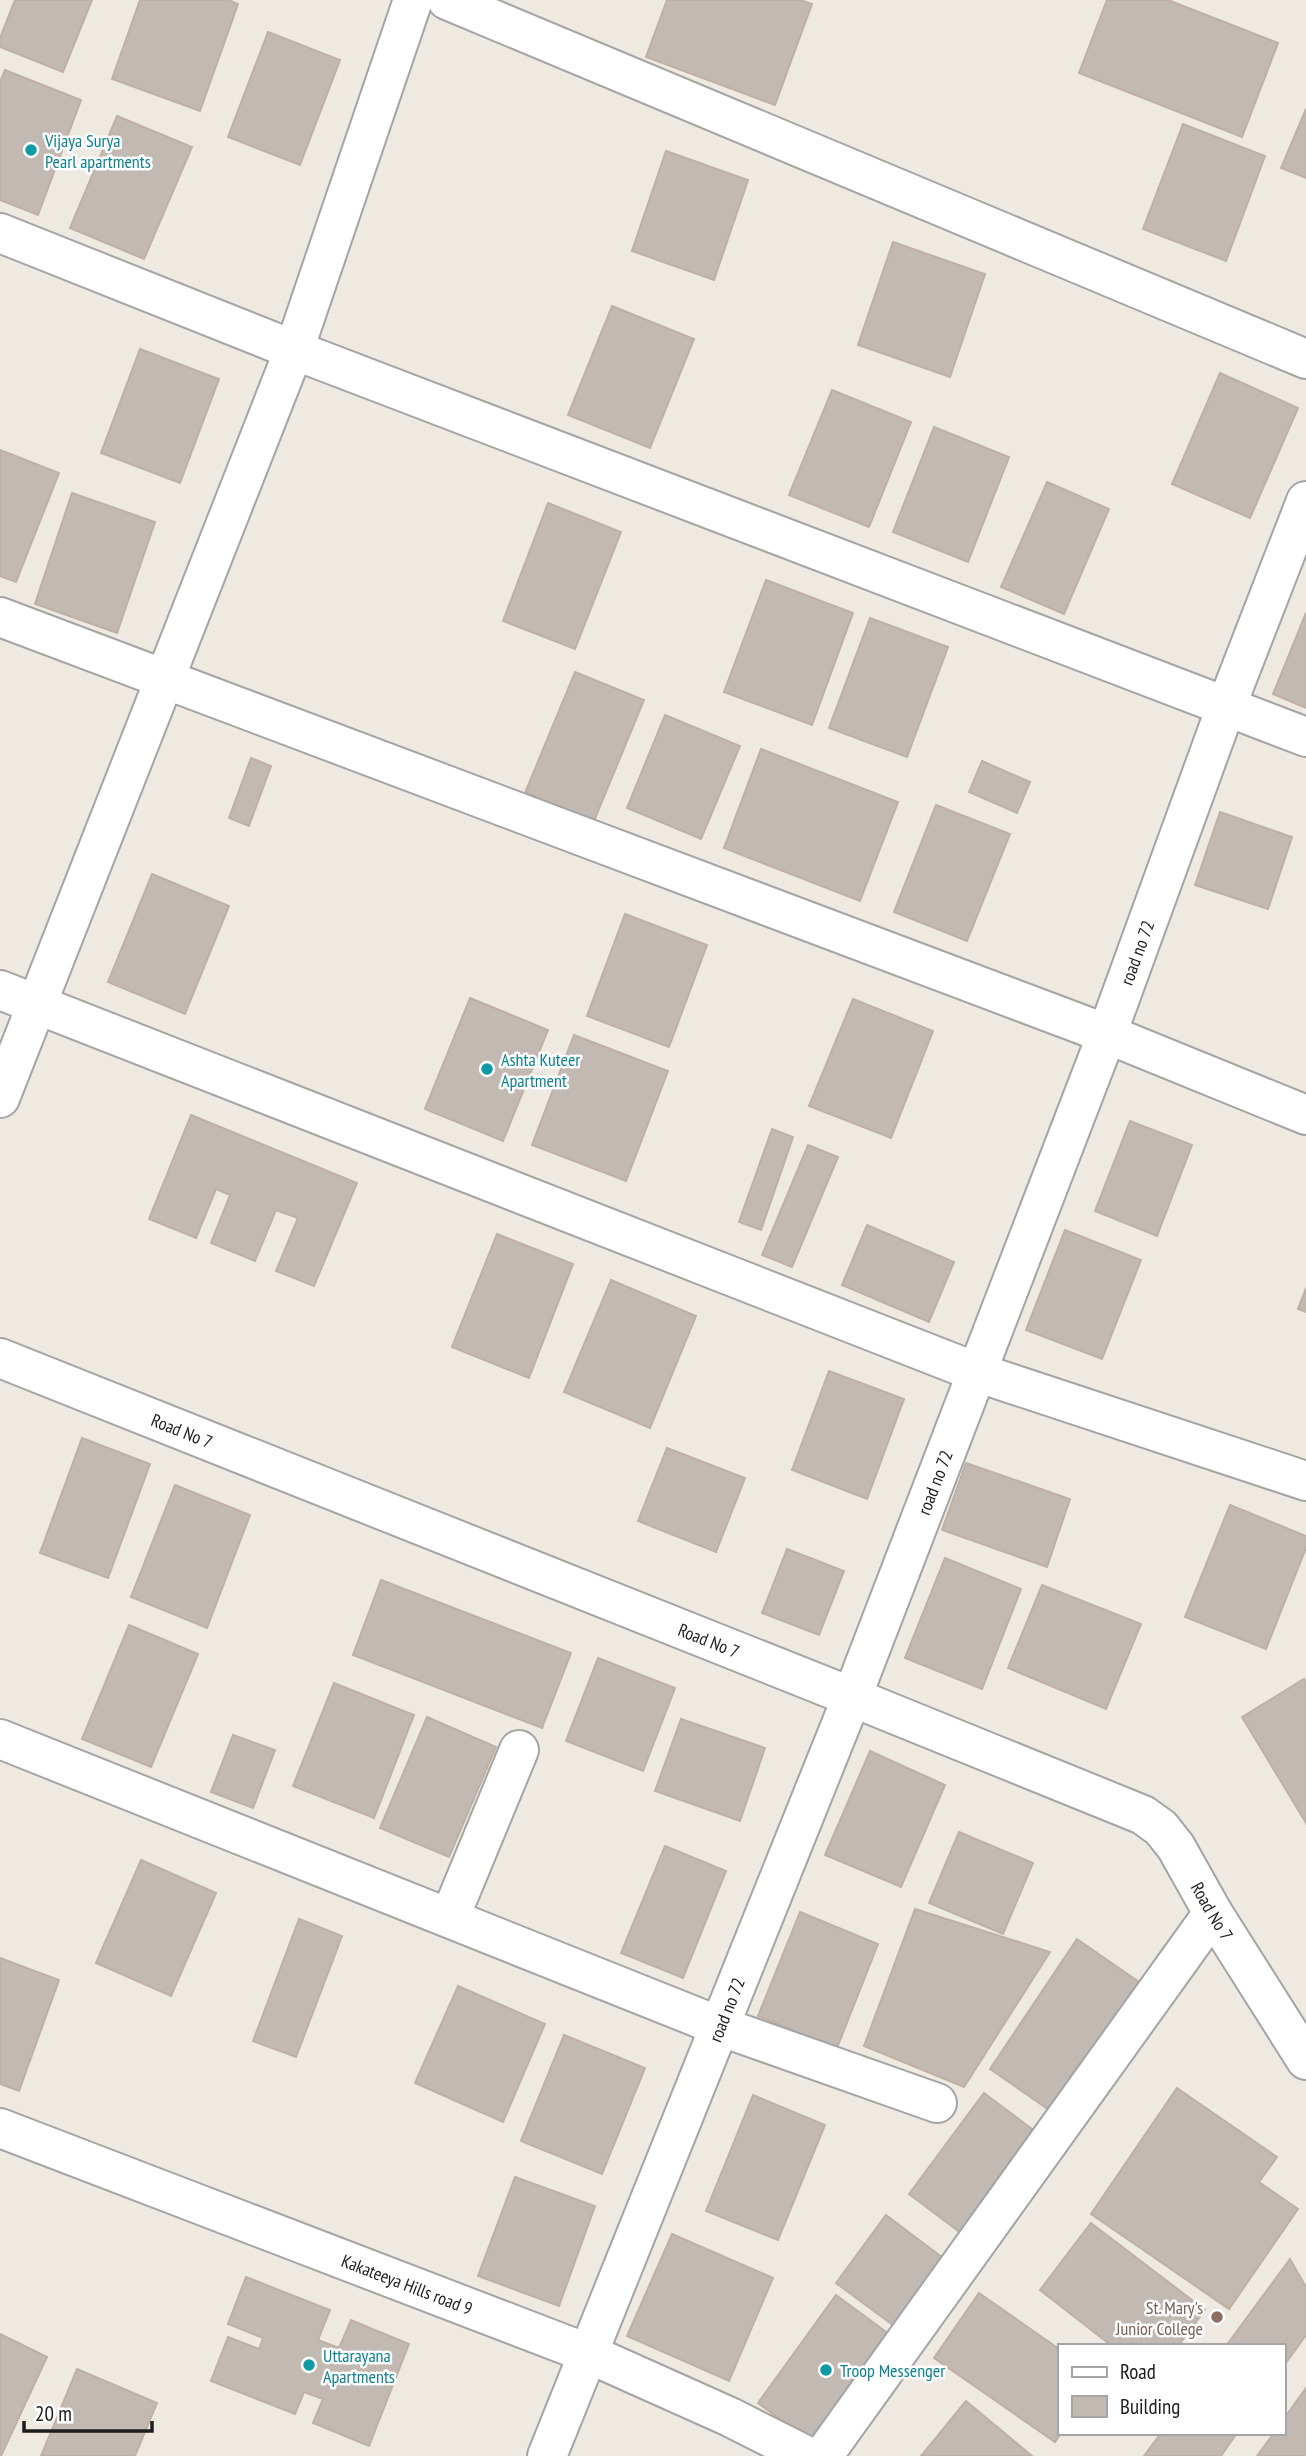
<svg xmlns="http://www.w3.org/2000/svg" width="1306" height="2456" viewBox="0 0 1306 2456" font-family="'PT Sans Narrow',sans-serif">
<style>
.building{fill:#c2b9b2;stroke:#bfb0a5;stroke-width:2}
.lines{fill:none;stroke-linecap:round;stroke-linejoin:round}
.minor-casing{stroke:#a4a4a4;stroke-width:42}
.minor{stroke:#fff;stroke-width:38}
.culture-dot{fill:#0f9aa8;stroke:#fff;stroke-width:2.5}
.education-dot{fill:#8d6e63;stroke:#fff;stroke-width:2.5}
.labels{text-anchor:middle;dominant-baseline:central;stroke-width:5;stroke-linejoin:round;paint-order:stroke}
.culture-label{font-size:18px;fill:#0d838f;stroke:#fff;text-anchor:start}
.street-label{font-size:18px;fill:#1d1d1d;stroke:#fff}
.education-label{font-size:18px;fill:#785e54;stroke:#fff;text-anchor:end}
</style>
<rect width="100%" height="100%" fill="#eeeae2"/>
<path class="building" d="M15 0H92L63 72 0 47V38Z
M140 0H228L238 4 200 111 112 79Z
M667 0H800L812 4 775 105 646 57Z
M1107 0H1168L1278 43 1242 137 1079 73Z
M268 32 340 60 300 165 228 137Z
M5 70 81 100 38 215 0 200V82Z
M1306 109V178L1281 168Z
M117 116 192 147 144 259 70 228Z
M1183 124 1265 156 1226 261 1143 229Z
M666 151 748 180 714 280 632 251Z
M893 242 985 274 950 377 858 345Z
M612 306 694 339 650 448 568 415Z
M140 349 219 379 180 483 101 453Z
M1220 373 1298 408 1250 518 1172 484Z
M832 390 911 422 869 527 789 495Z
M934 427 1009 457 968 562 893 532Z
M0 450 59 473 16 582 0 576Z
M1047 482 1109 509 1064 614 1001 587Z
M72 493 155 522 117 633 35 604Z
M548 503 621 532 575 649 503 621Z
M766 580 853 613 812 725 724 692Z
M1306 613V708L1273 694Z
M870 618 948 647 907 757 829 728Z
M575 672 644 700 594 821 525 793Z
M665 715 740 746 701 839 627 808Z
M761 749 898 802 860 901 724 848Z
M251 758 271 766 249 826 229 818Z
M982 761 1030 782 1017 813 969 792Z
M936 805 1010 834 967 941 894 912Z
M1220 812 1292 837 1268 909 1195 885Z
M152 874 229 906 185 1014 108 982Z
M625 914 707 945 669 1047 587 1016Z
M470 998 548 1030 503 1141 425 1109Z
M853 999 933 1031 891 1138 809 1106Z
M574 1035 668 1071 626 1181 532 1145Z
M191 1115 357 1183 314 1286 276 1271 298 1218 276 1210 255 1261 211 1243 230 1195 216 1189 196 1238 149 1219Z
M1130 1121 1192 1145 1157 1236 1095 1211Z
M772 1129 793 1137 761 1230 739 1222Z
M808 1145 838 1157 792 1267 762 1255Z
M867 1225 954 1262 929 1322 842 1285Z
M1065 1230 1141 1260 1102 1359 1026 1330Z
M497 1234 573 1264 529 1378 452 1347Z
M611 1280 696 1316 650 1428 564 1392Z
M1306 1288V1312L1298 1309Z
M829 1371 904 1399 867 1499 792 1470Z
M82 1438 150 1464 108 1578 40 1553Z
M667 1448 745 1478 716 1552 638 1521Z
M966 1463 1070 1499 1047 1567 942 1530Z
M175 1485 250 1515 207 1628 131 1597Z
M1230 1505 1306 1536V1548L1266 1649 1185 1617Z
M787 1549 844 1571 819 1635 762 1613Z
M945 1558 1021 1589 982 1689 905 1658Z
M381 1580 571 1653 542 1728 353 1655Z
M1042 1585 1141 1624 1106 1709 1008 1668Z
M129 1625 198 1654 151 1767 82 1739Z
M598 1658 675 1688 643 1771 566 1741Z
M1304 1679 1306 1683V1823L1242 1717Z
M334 1683 414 1715 374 1818 293 1786Z
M427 1717 496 1747 449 1857 380 1828Z
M681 1719 765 1748 740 1821 655 1791Z
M233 1735 275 1750 253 1808 211 1792Z
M870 1751 945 1785 901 1887 825 1855Z
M959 1832 1033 1863 1003 1934 929 1903Z
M665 1846 726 1871 683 1978 621 1953Z
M141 1860 216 1893 171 1996 96 1963Z
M915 1909 1050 1952 964 2087 864 2046Z
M800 1912 878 1944 837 2048 758 2016Z
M299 1919 342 1936 296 2057 253 2041Z
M1077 1939 1142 1984 1055 2114 990 2069Z
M0 1958 59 1980 19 2091 0 2084Z
M458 1986 545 2024 503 2122 415 2083Z
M564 2035 645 2068 602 2174 521 2141Z
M1177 2088 1277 2157 1259 2182 1298 2209 1229 2309 1091 2214Z
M984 2093 1040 2135 965 2236 909 2194Z
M753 2095 825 2125 778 2240 706 2211Z
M515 2177 595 2206 559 2306 478 2276Z
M886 2215 951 2264 901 2331 836 2283Z
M1091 2223 1205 2310 1178 2346H1112L1040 2290Z
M672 2234 773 2278 729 2381 627 2336Z
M1290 2259 1306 2287V2335L1283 2367V2346H1226Z
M246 2277 330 2310 318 2340 339 2348 351 2320 409 2344 369 2446 313 2423 323 2399 304 2392 295 2414 211 2381 228 2337 259 2349 263 2338 228 2324Z
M979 2293 1059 2349V2433H1061L1055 2442 934 2358Z
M836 2295 893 2337 815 2445 758 2403Z
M0 2334 47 2357 1 2456H0Z
M77 2369 157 2403 135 2456H41Z
M1306 2388V2456H1257L1274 2433H1283V2420Z
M966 2401 1032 2456H921Z
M1161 2433H1237L1221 2456H1144Z"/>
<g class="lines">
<defs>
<g id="minor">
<path d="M447 0 1306 359"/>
<path d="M0 233 294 350 1306 737"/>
<path d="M0 617 1107 1034 1306 1115"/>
<path d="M0 990 976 1372 1306 1481"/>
<path d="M0 1098 294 350 413 0"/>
<path id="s1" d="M0 1358 852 1697 1143 1815 1161 1828 1176 1847 1213 1913 1306 2060"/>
<path d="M0 1739 719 2026 937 2103"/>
<path d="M450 1917 519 1750"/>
<path id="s2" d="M0 2128 587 2353 730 2417 807 2456"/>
<path id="s3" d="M547 2456 852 1697 1107 1034 1226 707 1306 501"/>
<path d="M823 2456 1213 1913"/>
</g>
</defs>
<use href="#minor" class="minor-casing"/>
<use href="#minor" class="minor"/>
</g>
<g class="culture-dot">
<circle cx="31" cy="150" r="7"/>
<circle cx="487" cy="1069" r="7"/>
<circle cx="309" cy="2365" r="7"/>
<circle cx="826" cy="2370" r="7"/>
</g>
<circle class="education-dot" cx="1217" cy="2317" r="7"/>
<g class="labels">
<g class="culture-label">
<text x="45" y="140">Vijaya Surya<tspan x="45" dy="21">Pearl apartments</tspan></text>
<text x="501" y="1059">Ashta Kuteer<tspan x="501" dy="21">Apartment</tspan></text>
<text x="323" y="2355">Uttarayana<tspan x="323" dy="21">Apartments</tspan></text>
<text x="840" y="2370">Troop Messenger</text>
</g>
<g class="street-label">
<text stroke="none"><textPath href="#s3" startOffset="1615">road no 72</textPath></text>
<text stroke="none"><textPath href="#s1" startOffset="196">Road No 7</textPath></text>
<text stroke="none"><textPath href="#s3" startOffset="1048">road no 72</textPath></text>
<text stroke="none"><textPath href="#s1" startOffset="763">Road No 7</textPath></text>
<text stroke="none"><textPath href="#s1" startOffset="1351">Road No 7</textPath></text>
<text stroke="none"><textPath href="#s3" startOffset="481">road no 72</textPath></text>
<text stroke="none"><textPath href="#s2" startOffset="436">Kakateeya Hills road 9</textPath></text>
</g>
<g class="education-label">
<text x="1203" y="2307">St. Mary's<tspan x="1203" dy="21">Junior College</tspan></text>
</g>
</g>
<rect x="1058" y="2344" width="228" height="91" fill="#ffffff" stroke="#a5a5a5" stroke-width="2"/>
<rect x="1072" y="2367" width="35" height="10" fill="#ffffff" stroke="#a5a5a5" stroke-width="2"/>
<text x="1120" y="2379" font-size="21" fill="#1d1d1d">Road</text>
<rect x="1072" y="2396" width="35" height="21" fill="#c2b9b2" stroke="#a5a5a5" stroke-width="2"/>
<text x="1120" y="2414" font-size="21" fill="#1d1d1d">Building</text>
<path d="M24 2421v10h128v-10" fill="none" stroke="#1d1d1d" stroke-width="3.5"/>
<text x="35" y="2421" font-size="21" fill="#1d1d1d" stroke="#ffffff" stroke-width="5" paint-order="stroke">20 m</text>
</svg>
